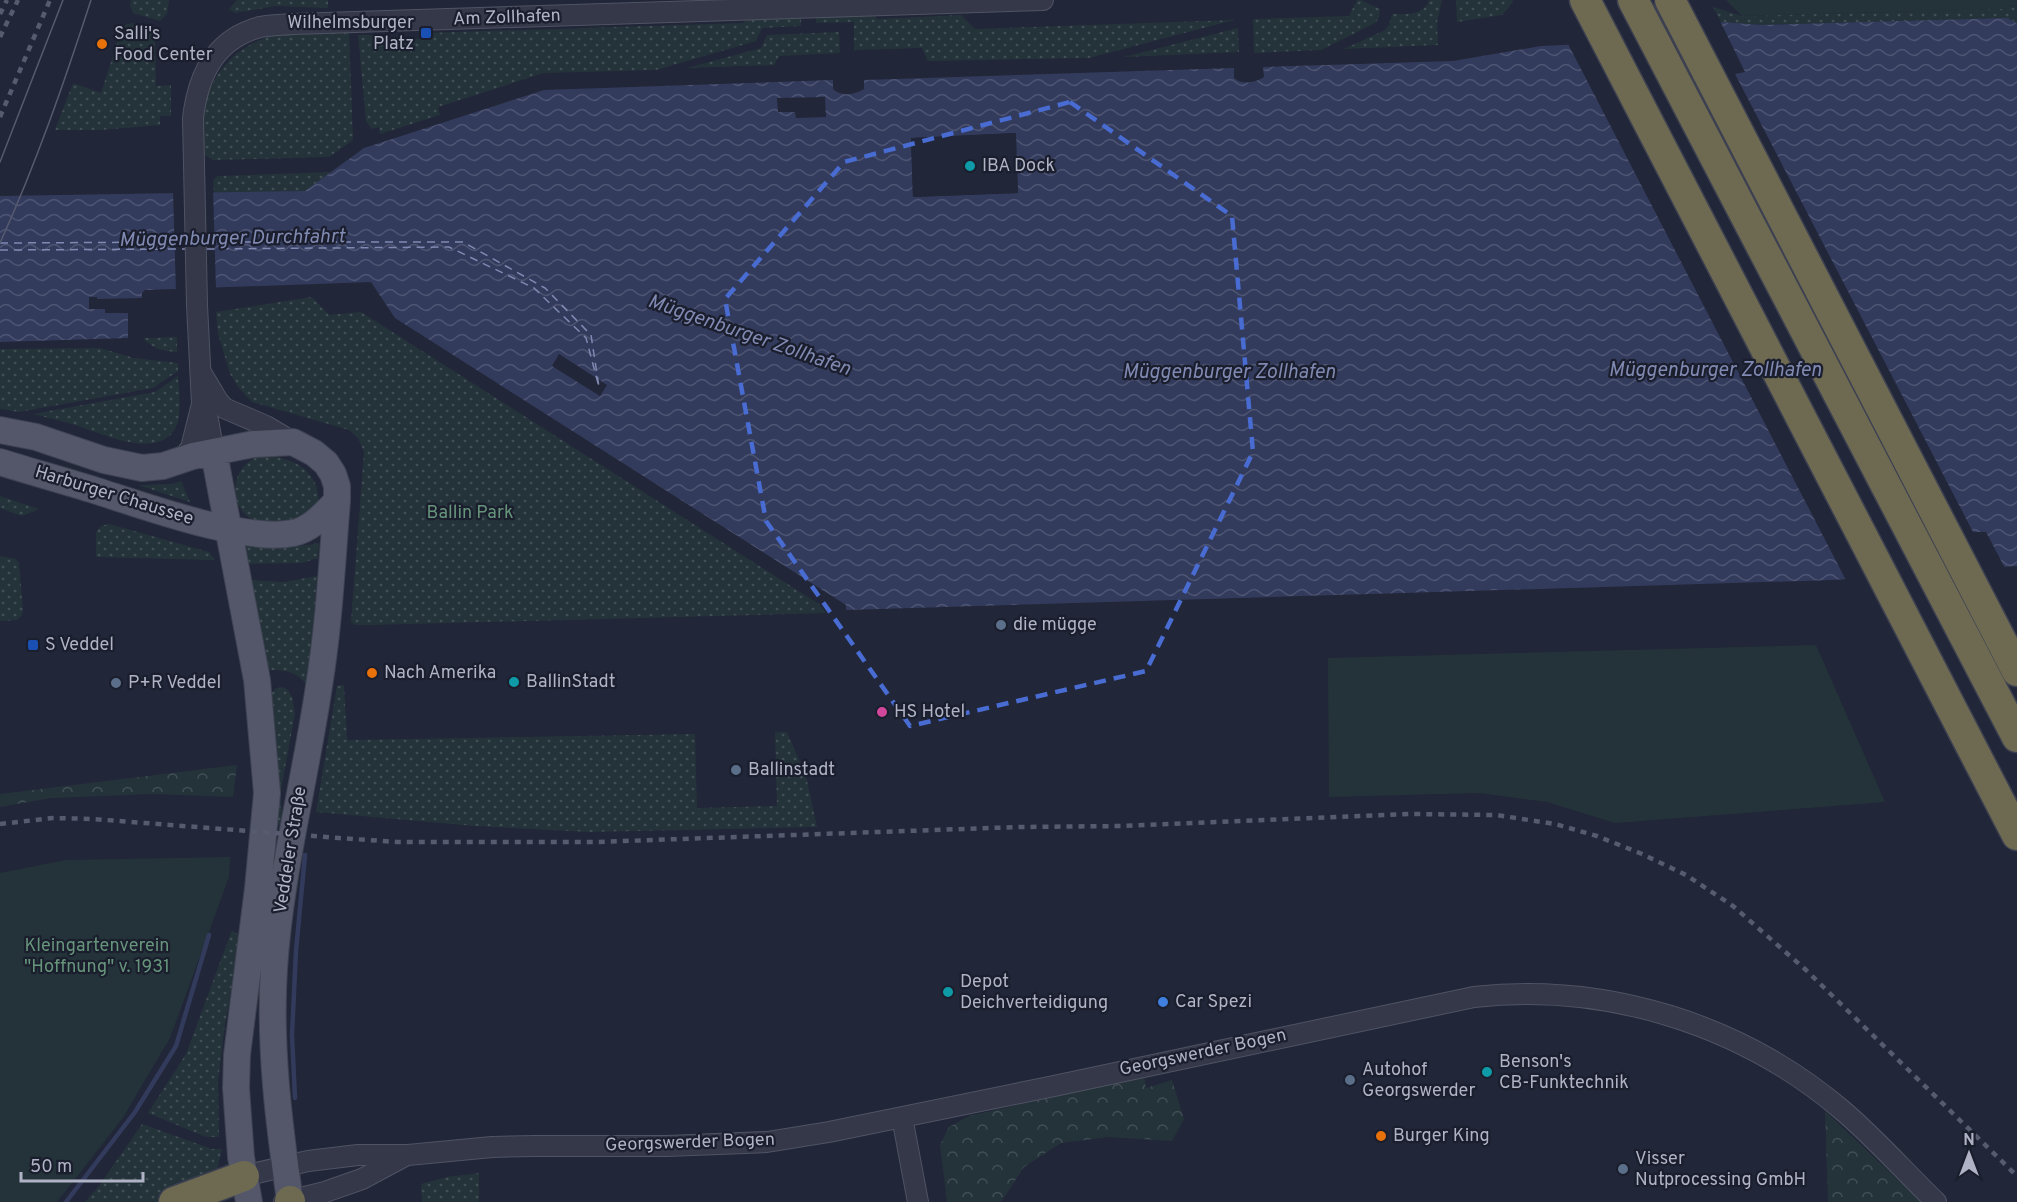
<svg xmlns="http://www.w3.org/2000/svg" width="2017" height="1202" viewBox="0 0 2017 1202" font-family="Overpass,sans-serif">
<style>
.grass{fill:url(#grass-dots)}
.forest{fill:url(#forest-crowns)}
.garden{fill:#24333a}
.water{fill:url(#water-waves);fill-rule:evenodd}
.pier{fill:#212638;fill-rule:evenodd}
.lines{fill:none;stroke-linecap:round;stroke-linejoin:round}
.stream{stroke:#333b5d;stroke-width:4.5}
.ferry{stroke:#8089b1;stroke-width:1.5;stroke-dasharray:8 6;stroke-linecap:butt}
.minor-casing{stroke:#4f5363;stroke-width:22}
.major-casing{stroke:#3e4252;stroke-width:28}
.highway-casing{stroke:#3c4050;stroke-width:33}
.minor{stroke:#353848;stroke-width:20}
.major{stroke:#535769;stroke-width:26}
.highway{stroke:#6e6a52;stroke-width:30}
.tram{stroke:#575b6f;stroke-width:1.5}
.rail{stroke:#575b6f;stroke-width:4.5;stroke-dasharray:6 6;stroke-linecap:butt}
.marked{fill:none;stroke:#496cd2;stroke-width:4.5;stroke-dasharray:12 8;stroke-linejoin:round}
.transit-dot{fill:#1a4fb4;stroke:#1a1e2d;stroke-width:2}
.food-dot{fill:#e8710a;stroke:#1a1e2d;stroke-width:2}
.culture-dot{fill:#0f9aa8;stroke:#1a1e2d;stroke-width:2}
.service-dot{fill:#5c6f8a;stroke:#1a1e2d;stroke-width:2}
.hotel-dot{fill:#d1479c;stroke:#1a1e2d;stroke-width:2}
.shop-dot{fill:#3f7fe0;stroke:#1a1e2d;stroke-width:2}
.labels{text-anchor:middle;dominant-baseline:central;stroke-width:4.5;stroke-linejoin:round;paint-order:stroke}
.street-label{font-size:18px;fill:#afb3c5;stroke:#1a1e2d}
.poi-label{font-size:18px;fill:#afb3c5;stroke:#1a1e2d;text-anchor:start}
.park-label{font-size:18px;fill:#67957c;stroke:#1a1e2d}
.water-label{font-size:20px;font-style:italic;fill:#8089b1;stroke:#1a1e2d}
</style>
<defs>
<pattern id="grass-dots" width="8" height="8" patternUnits="userSpaceOnUse" patternTransform="scale(1.5)"><rect width="8" height="8" fill="#24333a"/><path d="M2 2h.1M6 6h.1" fill="none" stroke="#414e55" stroke-width="1.8" stroke-linecap="round"/></pattern>
<pattern id="forest-crowns" width="20" height="18" patternUnits="userSpaceOnUse" patternTransform="scale(1.5)"><rect width="20" height="18" fill="#24333a"/><path d="M2 6a3 3 0 1 1 6 0M12 15a3 3 0 1 1 6 0" fill="none" stroke="#414e55"/></pattern>
<pattern id="water-waves" width="16" height="10" patternUnits="userSpaceOnUse" patternTransform="scale(1.5)"><rect width="16" height="10" fill="#333b5d"/><path d="M0 5q4-4 8 0t8 0" fill="none" stroke="#4e5573"/></pattern>
</defs>
<rect width="100%" height="100%" fill="#212638"/>
<path class="grass" d="M131 0H169L167 14 160 21 133 13 130 6Z
M237 0H328V8L276 6 235 13 229 9Z
M1357 0H1361L1380 9 1379 18 1375 23 1321 50 1254 53 1253 19 1349 16Z
M1429 0H1442L1437 22 1438 45 1344 49 1385 30 1389 25 1392 14C1406 14 1424 16 1429 0Z
M1456 0H1511L1514 1 1502 15 1457 22Z
M2013 5 2017 7V23L2007 18 1762 25 1721 22 1713 7 1742 16 2002 9Z
M873 13 877 19 961 15 975 29 1234 20 1089 58 928 61 922 48 854 50V22L816 23V15Z
M801 15V26L762 28 756 41 656 70 544 73 438 107 440 115 380 134 379 127 372 129 366 121 358 35H378L380 42 425 38V33L743 23 747 19Z
M133 23 149 29 155 37 156 86 171 85V116H160V125L100 130H55L73 83 101 93 122 28 127 24Z
M1238 28 1239 52 1124 57Z
M349 30 353 140 329 157 213 160 203 154C202 138 201 122 204 107 215 62 249 37 293 31 311 28 331 30 349 30Z
M839 32 840 53 779 56 774 65 687 68 761 48 767 35Z
M332 172 305 191 214 193 213 181 217 176Z
M312 297 329 315 361 312 819 604 826 613 372 625H356L351 622 364 452 358 438 349 430 252 402 239 388 230 374 218 333 216 312Z
M177 337V352C161 351 154 349 143 338Z
M100 348 134 358 178 363V371L153 388 19 412 0 409V349Z
M178 376C179 389 182 416 176 427 159 461 103 434 78 426 63 421 48 418 33 414L155 392Z
M260 456C291 456 319 468 319 504L305 520C293 521 275 527 263 524 228 516 225 468 260 456Z
M181 481 190 502 138 485 172 484Z
M0 496 39 509 22 516 0 508Z
M109 524 209 552 215 560 96 557V532L101 526Z
M245 540C271 546 293 548 319 543L318 558 302 563 247 564Z
M0 556 16 559 19 563 23 611 22 615 17 620 0 621Z
M317 576 308 686C296 671 286 670 267 670L251 580 284 582Z
M344 685 347 740 695 734 697 808 777 806 775 732H787L806 776 817 827 589 832 475 826 316 812 337 686Z
M282 687 288 690 292 697 295 714 280 795 282 811 280 825H275L276 752 270 695 275 689Z
M232 930 241 937 225 1024 218 1081 219 1137H206L148 1113 186 1054Z
M142 1124 212 1149H222L216 1175 159 1202H85L99 1186Z
M479 1173V1202H422L421 1184 447 1177Z"/>
<path class="forest" d="M237 765 233 797 152 794 51 798 0 807V794Z
M1144 1076 1146 1088 1172 1080 1184 1119 1172 1141 1109 1137 1061 1143 1024 1167 1001 1202H947L940 1145 949 1127 969 1116Z
M1825 1111 1913 1194 1922 1202H1828Z"/>
<path class="garden" d="M1726 0H2017V7L2013 5 2002 9 1742 16Z
M1816 645 1885 802 1615 823 1547 802 1479 793 1329 797 1328 658Z
M230 857 229 877 170 1038 122 1119 57 1202H0V873L66 860Z"/>
<path class="water" d="M2007 18 2017 23V566L1833 580 846 610V605L395 318 371 282 145 290 142 293V298L97 299V297H89V309H105V313H128V338L0 342V196L305 191 364 148 544 90 833 80V89C842 97 854 95 864 89V80L1234 68V78C1242 85 1255 83 1264 77L1263 67 1453 61 1541 46 1647 41 1721 22 1762 25ZM1015 133 1018 193 913 197 911 138Z"/>
<path class="pier" d="M1719 19 1745 72 1735 74 1973 532H1986L2006 570 1847 582 1567 42 1646 38Z
M825 97 826 117 796 118 795 112H778L777 98Z
M1016 133 1018 193 913 197 911 138ZM1013 136 1015 190 916 194 914 140Z
M173 190H213L216 291 176 292Z
M559 354 607 385 600 396 552 366Z"/>
<g class="lines">
<path class="stream" d="M295 1098 292 1035 296 951 305 855
M66 1202 135 1112 176 1046 209 935"/>
<path class="ferry" d="M203 242H463L545 288 591 335 599 387 586 338 534 288 449 247 205 249
M0 243 187 242
M0 250 188 249"/>
<defs>
<path id="minor" d="M202 374 218 401 224 408 266 426 293 442
M214 453 208 420 202 404 197 305 193 118C198 75 215 39 260 27 270 25 282 25 293 24L1043 0
M182 459 191 448 202 404
M902 1117 918 1202
M244 1176 308 1161 358 1155H408L492 1147 534 1146H667L767 1142 829 1132 1054 1086 1474 997C1605 982 1741 1024 1842 1110 1875 1138 1905 1172 1936 1202
M284 1202 325 1192 362 1179 405 1156"/>
<path id="major" d="M0 430 36 437 104 460 142 468 163 466 193 456 254 444 293 442 314 453 326 463 333 474 337 486V501C332 563 329 625 319 686 305 781 280 874 274 969 269 1047 279 1124 290 1201
M214 453 257 680 267 793 258 888 237 1055 236 1088 241 1157 249 1202
M0 462C32 472 65 481 97 491 144 506 246 543 293 533 312 529 324 514 337 501"/>
<path id="highway" d="M1585 0 2017 835
M1633 0 2017 737
M1670 0 2017 671
M290 1201V1202
M174 1202 244 1176"/>
</defs>
<use href="#minor" class="minor-casing"/>
<use href="#major" class="major-casing"/>
<use href="#highway" class="highway-casing"/>
<use href="#minor" class="minor"/>
<use href="#major" class="major"/>
<use href="#highway" class="highway"/>
<path class="tram" d="M0 162 63 0
M0 243C36 164 64 83 91 0"/>
<path class="rail" d="M0 14 7 0
M0 37 18 0
M0 117 50 0
M0 824 53 818 93 819 339 838 397 842H596L1019 827 1122 826 1411 814 1496 815 1555 824 1597 836 1642 854 1686 875 1733 906 1806 970 2017 1176"/>
</g>
<path class="marked" d="M1070 102 1232 216 1253 452 1146 671 910 726 766 521 725 299 844 162Z"/>
<g class="transit-dot">
<rect x="420" y="27" width="12" height="12" rx="3"/>
<rect x="27" y="639" width="12" height="12" rx="3"/>
</g>
<g class="food-dot">
<circle cx="102" cy="44" r="6"/>
<circle cx="372" cy="673" r="6"/>
<circle cx="1381" cy="1136" r="6"/>
</g>
<g class="culture-dot">
<circle cx="970" cy="166" r="6"/>
<circle cx="514" cy="682" r="6"/>
<circle cx="948" cy="992" r="6"/>
<circle cx="1487" cy="1072" r="6"/>
</g>
<g class="service-dot">
<circle cx="1001" cy="625" r="6"/>
<circle cx="116" cy="683" r="6"/>
<circle cx="736" cy="770" r="6"/>
<circle cx="1350" cy="1080" r="6"/>
<circle cx="1623" cy="1169" r="6"/>
</g>
<circle class="hotel-dot" cx="882" cy="712" r="6"/>
<circle class="shop-dot" cx="1163" cy="1002" r="6"/>
<g class="labels">
<g class="street-label">
<text transform="translate(507 18) rotate(-2)">Am Zollhafen</text>
<text transform="translate(114 496) rotate(17)">Harburger Chaussee</text>
<text transform="translate(291 850) rotate(-81)">Veddeler Straße</text>
<text transform="translate(1203 1053) rotate(-12)">Georgswerder Bogen</text>
<text transform="translate(690 1143) rotate(-2)">Georgswerder Bogen</text>
</g>
<g class="poi-label">
<text x="414" y="23" text-anchor="end">Wilhelmsburger<tspan x="414" dy="21">Platz</tspan></text>
<text x="114" y="34">Salli's<tspan x="114" dy="21">Food Center</tspan></text>
<text x="982" y="166">IBA Dock</text>
<text x="1013" y="625">die mügge</text>
<text x="45" y="645">S Veddel</text>
<text x="384" y="673">Nach Amerika</text>
<text x="526" y="682">BallinStadt</text>
<text x="128" y="683">P+R Veddel</text>
<text x="894" y="712">HS Hotel</text>
<text x="748" y="770">Ballinstadt</text>
<text x="960" y="982">Depot<tspan x="960" dy="21">Deichverteidigung</tspan></text>
<text x="1175" y="1002">Car Spezi</text>
<text x="1499" y="1062">Benson's<tspan x="1499" dy="21">CB-Funktechnik</tspan></text>
<text x="1362" y="1070">Autohof<tspan x="1362" dy="21">Georgswerder</tspan></text>
<text x="1393" y="1136">Burger King</text>
<text x="1635" y="1159">Visser<tspan x="1635" dy="21">Nutprocessing GmbH</tspan></text>
</g>
<g class="park-label">
<text x="470" y="513">Ballin Park</text>
<text x="97" y="946">Kleingartenverein<tspan x="97" dy="21">"Hoffnung" v. 1931</tspan></text>
</g>
<g class="water-label">
<text transform="translate(232 239) rotate(-1)">Müggenburger Durchfahrt</text>
<text transform="translate(749 336) rotate(19)">Müggenburger Zollhafen</text>
<text x="1715" y="371">Müggenburger Zollhafen</text>
<text x="1229" y="373">Müggenburger Zollhafen</text>
</g>
</g>
<g transform="translate(1969 1154)" stroke="#1a1e2d" stroke-width="4.5" paint-order="stroke">
<path d="M0-4.5L10 22L0 15L-10 22Z" fill="#afb3c5"/>
<text y="-9" font-size="16" font-weight="bold" text-anchor="middle" fill="#afb3c5">N</text>
</g>
<path d="M21 1172v9h122v-9" fill="none" stroke="#afb3c5" stroke-width="3"/>
<text x="30" y="1172" font-size="18" fill="#afb3c5" stroke="#1a1e2d" stroke-width="4.5" paint-order="stroke">50 m</text>
</svg>
